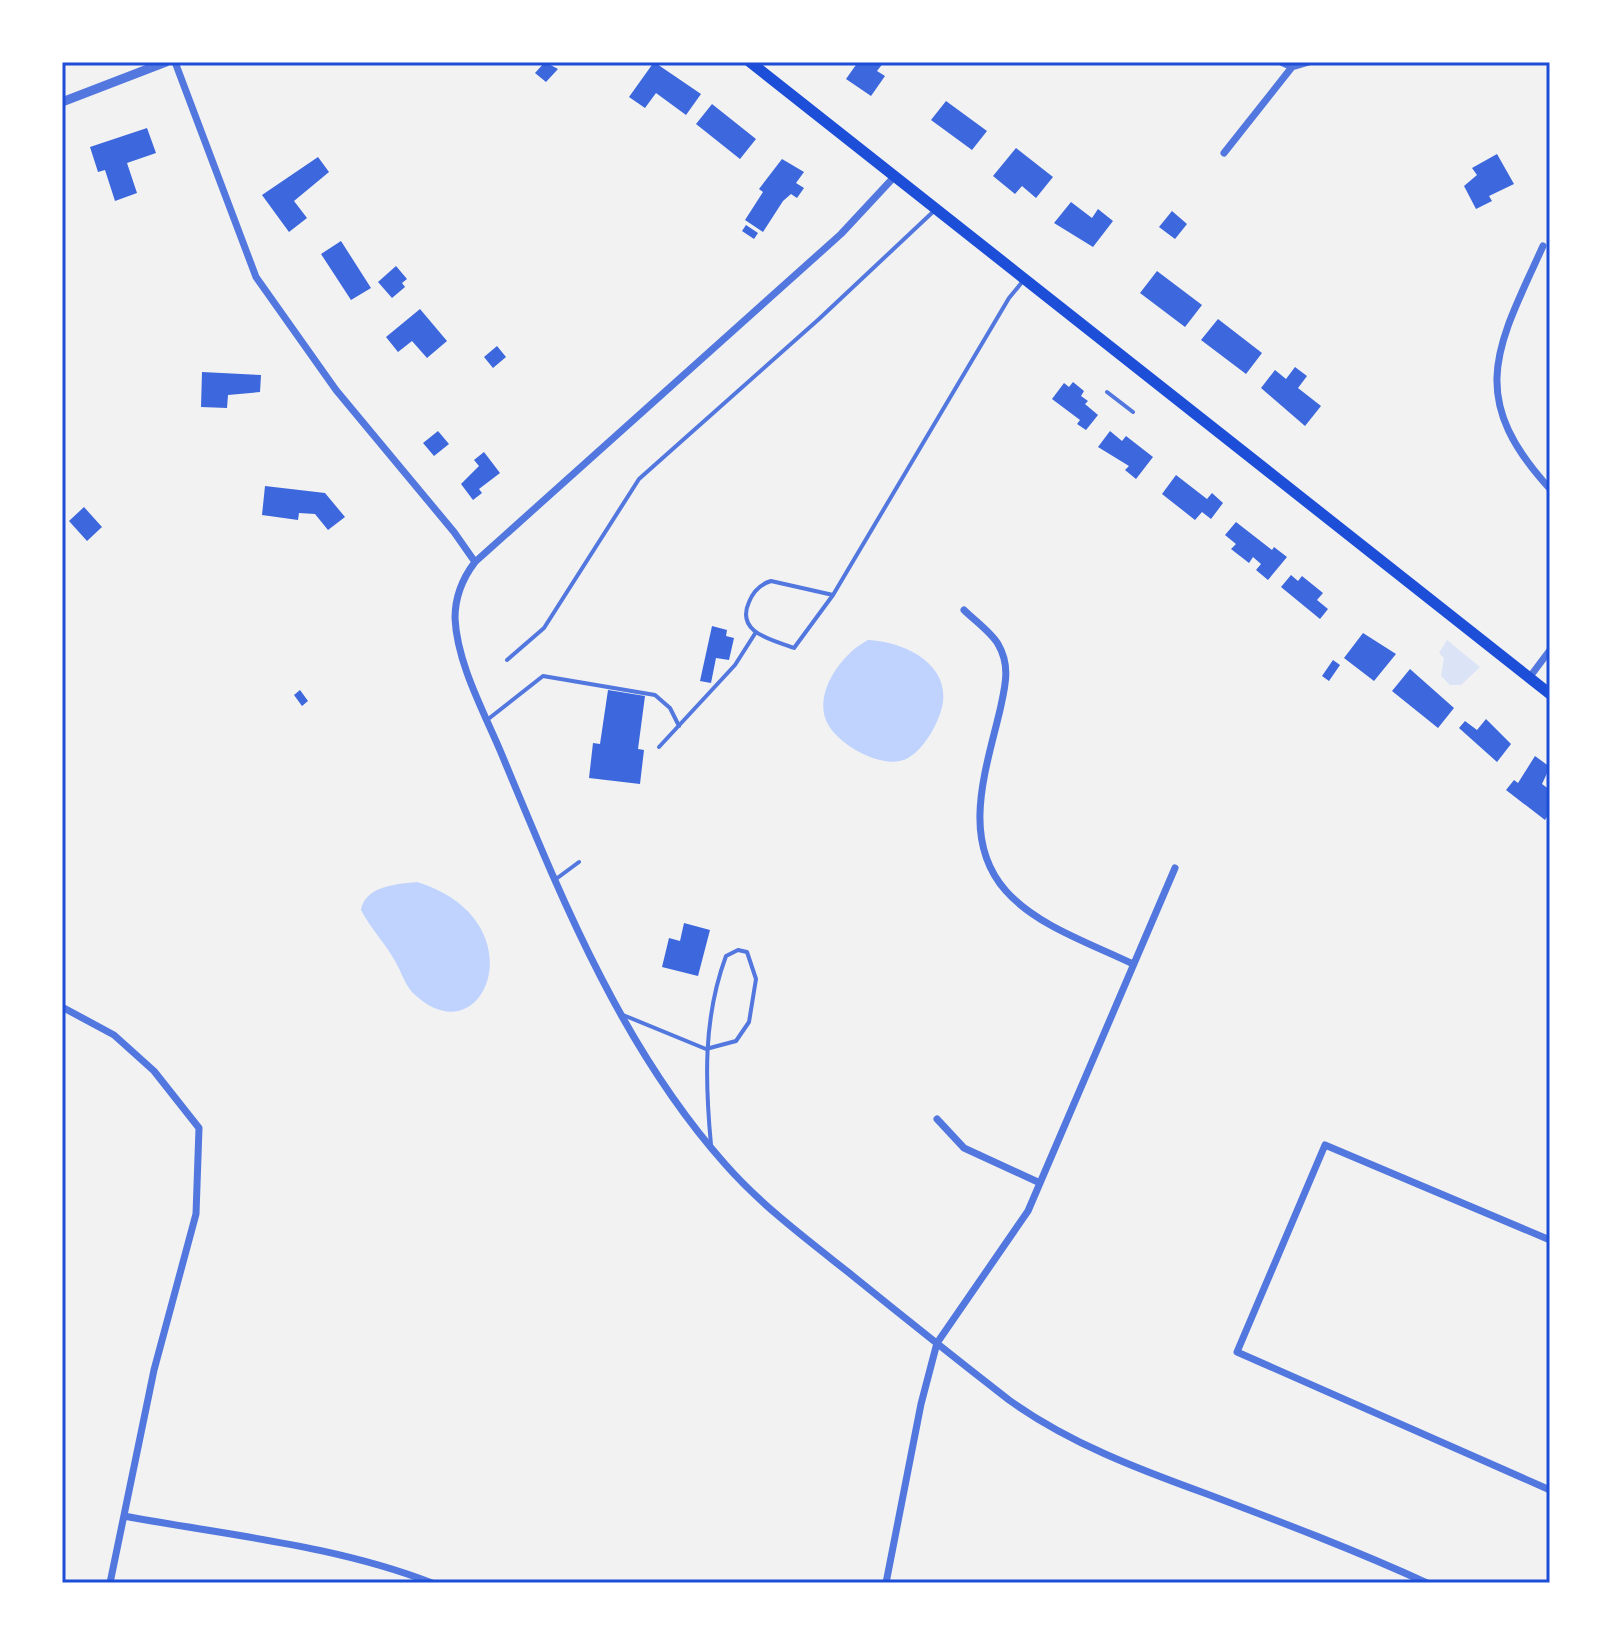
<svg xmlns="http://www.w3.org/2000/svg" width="1612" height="1645" viewBox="0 0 1612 1645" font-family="'Roboto Condensed',sans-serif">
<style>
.green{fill:#dbe4f7}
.water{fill:#bfd3fe}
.building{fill:#3d67dc}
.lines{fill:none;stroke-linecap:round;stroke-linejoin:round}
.service{stroke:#5277de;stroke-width:4}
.minor{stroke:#5277de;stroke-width:7}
.tertiary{stroke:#5277de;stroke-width:9}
.primary{stroke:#1d4ed8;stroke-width:11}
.neatline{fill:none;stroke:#1d4ed8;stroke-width:3}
</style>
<rect width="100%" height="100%" fill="#f2f2f2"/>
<path class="green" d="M1447 640 1480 667 1461 685H1450L1441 676 1444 658 1439 653Z"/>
<path class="water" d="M868 640C910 642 960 670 938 719 933 732 921 751 908 758 885 771 842 747 829 726 810 696 842 653 868 640Z
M417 882C541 920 484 1062 413 993 405 985 401 971 395 961 385 943 371 929 361 910 365 886 397 884 417 882Z"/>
<path class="building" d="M545 62 558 69 546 82 535 73Z
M654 62 701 94 686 115 656 93 645 108 629 97Z
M858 62H884L877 71 885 76 871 96 846 79Z
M946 101 987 131 972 150 931 120Z
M712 104 756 139 740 159 696 124Z
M147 128 156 153 127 163 137 193 115 201 105 170 98 172 90 147Z
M1016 148 1053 177 1036 198 1022 186 1015 194 993 176Z
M1497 154 1514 184 1489 196 1492 201 1476 209 1464 186 1477 175 1472 168Z
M318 157 329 172 294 201 307 218 289 232 262 195Z
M782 159 804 172 796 183 804 188 797 198 791 194 783 201 763 232 745 220 763 192 759 189Z
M1071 202 1092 218 1098 209 1113 221 1093 247 1054 223Z
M1172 211 1187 224 1175 239 1159 227Z
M746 225 758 233 754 239 742 231Z
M341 241 371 288 351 300 321 254Z
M396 266 407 279 402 283 405 287 392 298 378 282Z
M1157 271 1202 305 1185 327 1140 293Z
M420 309 447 341 427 358 412 341 398 352 386 337Z
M1218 319 1262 353 1246 374 1201 340Z
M497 346 506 357 493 368 484 357Z
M1295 367 1307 376 1298 388 1321 406 1305 426 1261 388 1275 370 1286 379Z
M202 372 261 375 260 392 228 395 227 408 201 407Z
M1073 382 1084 391 1081 396 1088 401 1085 404 1098 415 1086 430 1077 424 1080 420 1052 399 1064 383 1069 387Z
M438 431 449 444 434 456 423 443Z
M1110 431 1122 441 1126 436 1153 457 1136 479 1125 470 1129 466 1098 447Z
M484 452 500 473 479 489 482 493 473 500 461 484 479 466 474 460Z
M1176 475 1207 499 1212 493 1223 503 1211 519 1202 512 1195 520 1162 494Z
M265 486 325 493 345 517 328 530 315 514 299 513 298 520 262 515Z
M84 507 102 527 87 541 69 521Z
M1236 522 1272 550 1274 547 1287 557 1268 580 1256 570 1261 564 1253 557 1249 563 1231 549 1236 544 1225 535Z
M1291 575 1298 581 1302 576 1323 593 1317 600 1328 609 1320 619 1281 587Z
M712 626 727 630 726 636 734 638 729 660 716 658 711 683 700 681Z
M1363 633 1396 654 1374 681 1344 658Z
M1333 660 1340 665 1329 681 1322 676Z
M1410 669 1454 708 1438 728 1392 691Z
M300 690 308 701 302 706 294 695Z
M608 690 645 696 638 749 644 750 640 784 589 778 593 743 600 744Z
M1486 719 1511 744 1497 762 1459 728 1465 721 1477 730Z
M1535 756 1550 767 1542 784 1550 790V812L1545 820 1506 790 1514 780 1518 783Z
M684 923 710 930 698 976 662 967 669 938 680 941Z"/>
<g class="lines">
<path class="service" d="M1107 392 1133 412
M833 595 794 648C773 640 735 633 749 602 753 592 761 584 771 581L833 595 1009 298 1023 281
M507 660 544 628 639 479 819 319 935 210
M487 720 543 676 655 695 670 708 679 726
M659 747 735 665 756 632
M556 879 579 862
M623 1015 706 1049 736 1041 749 1022 756 979 747 952 738 950 726 956C703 1018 705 1081 711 1145"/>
<path class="minor" d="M175 62 256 277 336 390 454 532 475 562
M1281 62 1292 67 1309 62
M1224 153 1292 67
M895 176 841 234 475 562C462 579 455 597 455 618 457 664 485 714 502 755 561 897 621 1047 725 1164 761 1205 805 1238 848 1272 901 1315 955 1358 1009 1400 1069 1443 1138 1469 1207 1494 1281 1522 1355 1550 1427 1583
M1543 246C1497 347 1465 396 1550 489
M964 610C974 620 991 632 998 644 1011 666 1005 687 1000 710 986 770 960 839 1006 891 1037 926 1092 944 1133 964
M1529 678 1550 650
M62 1007 114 1035 154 1071 199 1128 196 1214 154 1370 110 1583
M937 1119 964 1148 1040 1183
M1550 1240 1325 1145 1237 1352 1550 1490
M124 1516C225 1535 335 1545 432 1583
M886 1583 921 1404 937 1343 1028 1211 1175 868"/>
<path class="tertiary" d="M62 102 166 62"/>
<path class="primary" d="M750 62 1550 694"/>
</g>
<rect width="1612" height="1645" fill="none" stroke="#ffffff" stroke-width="128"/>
<rect x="64" y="64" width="1484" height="1517" class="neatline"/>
</svg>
